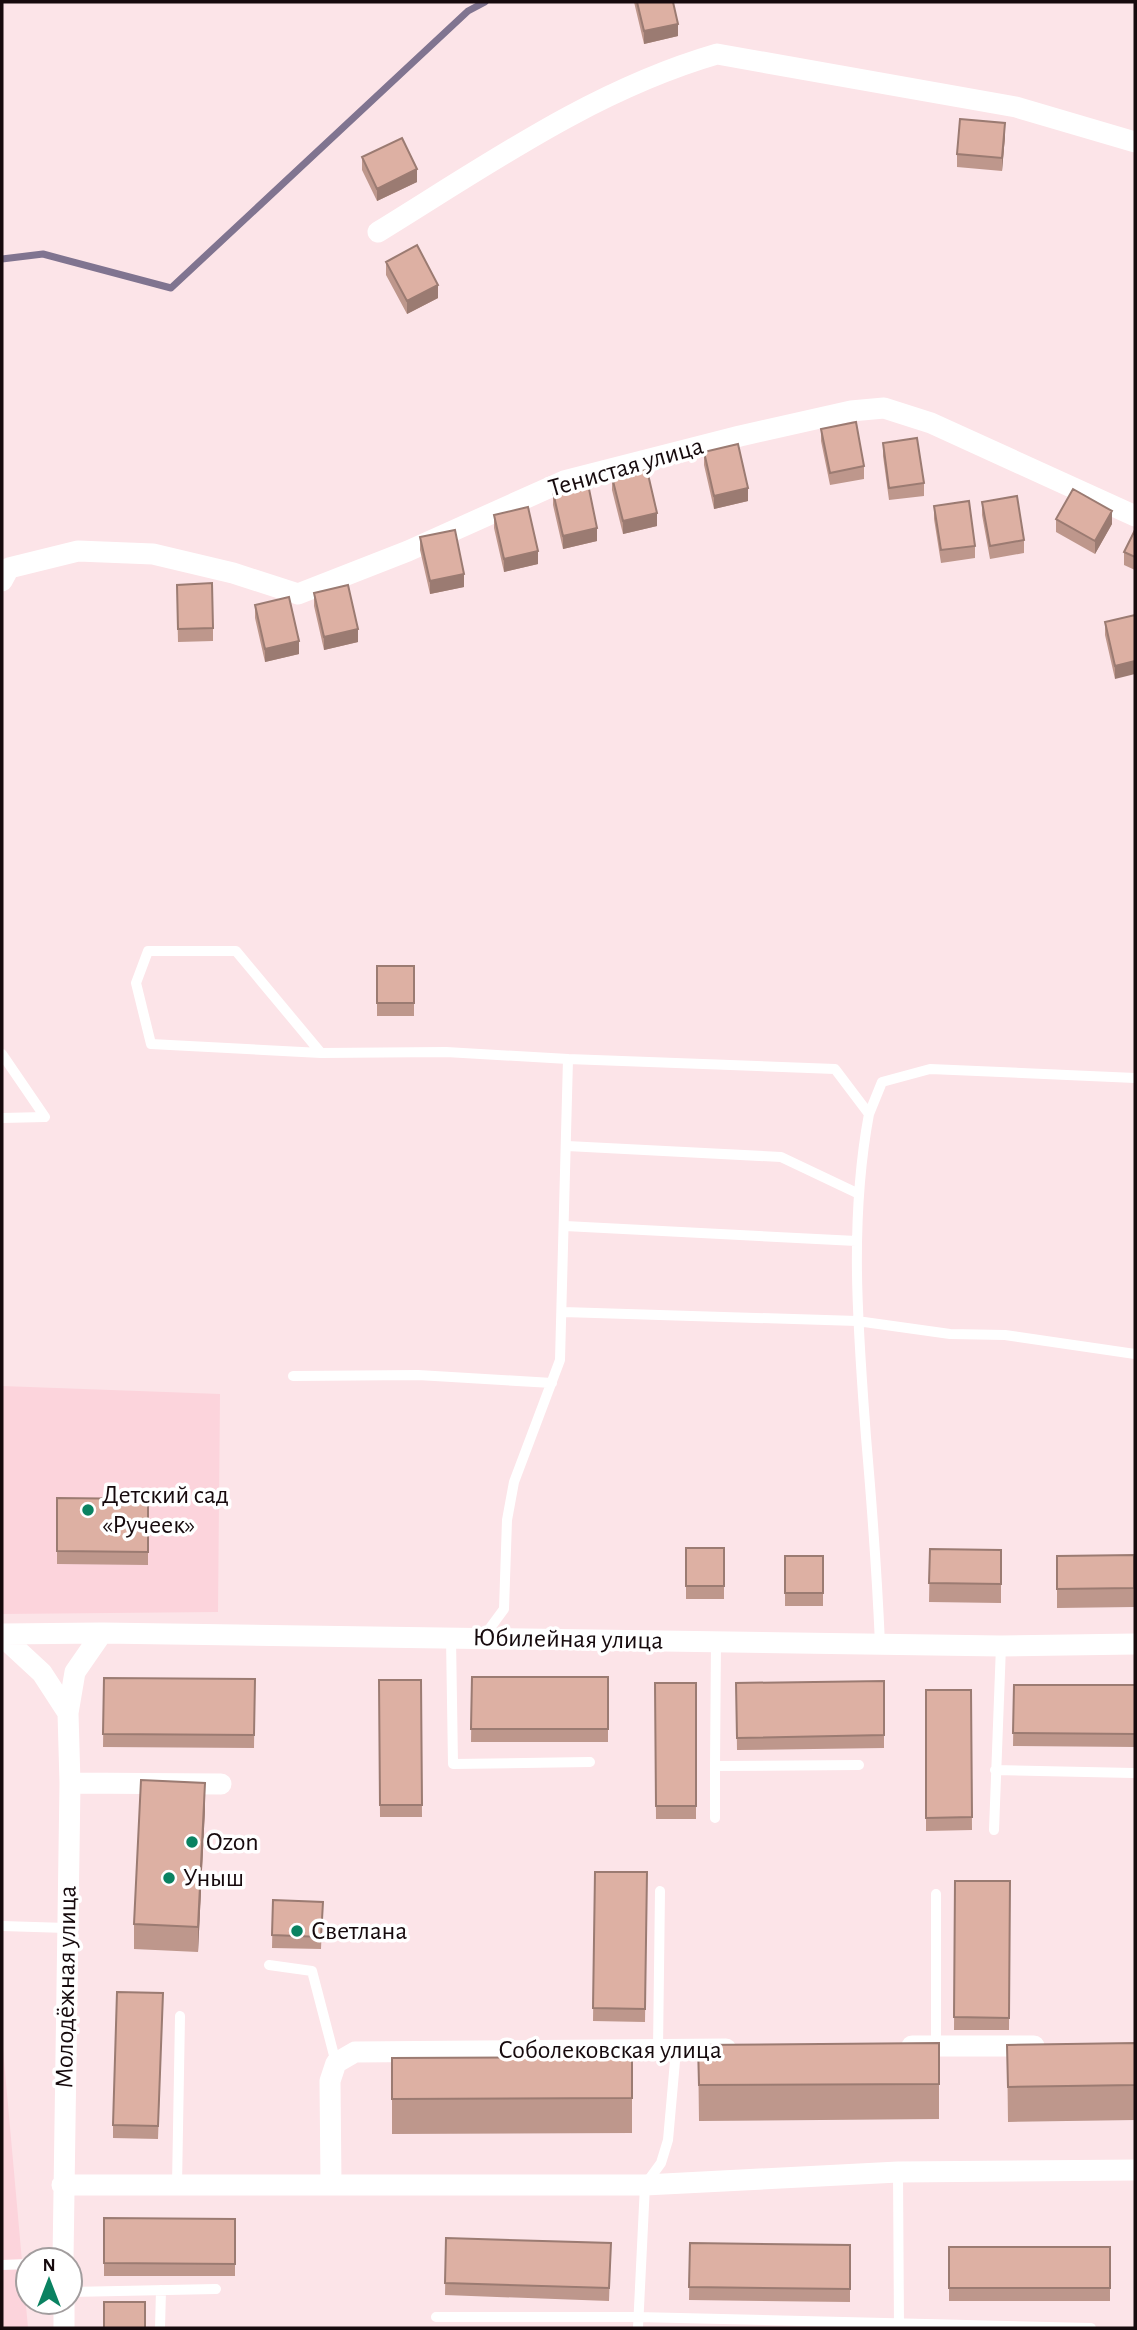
<svg xmlns="http://www.w3.org/2000/svg" width="1137" height="2330" viewBox="0 0 1137 2330" font-family="'Alegreya Sans',sans-serif">
<style>
.built{fill:#fcd4dc}
.lines{fill:none;stroke-linecap:round;stroke-linejoin:round}
.stream{stroke:#807490;stroke-width:7}
.service{stroke:#fff;stroke-width:10}
.minor{stroke:#fff;stroke-width:21}
.wall{fill:#be978c}
.shaded-wall{fill:#9b7b72}
.building{fill:#ddb0a3;stroke:#9b7b72;stroke-width:2}
.poi-dot{fill:#0a8261;stroke:#fff;stroke-width:2.5}
.labels{text-anchor:middle;dominant-baseline:central;stroke-width:7;stroke-linejoin:round;paint-order:stroke}
.street-label{font-size:26px;fill:#160a0d;stroke:#fff}
.poi-label{font-size:26px;fill:#160a0d;stroke:#fff;text-anchor:start}
</style>
<rect width="100%" height="100%" fill="#fce4e8"/>
<path class="built" d="M2 1386 220 1394 218 1612 2 1614Z
M2 2038 28 2328H2Z"/>
<g class="lines">
<path class="stream" d="M2 259 43 254 171 288 468 11 485 2"/>
<path class="service" d="M321 1053 236 951H148L136 983 151 1044 321 1053 446 1052 568 1059 560 1360 514 1482 507 1520 504 1609 482 1639
M2 1054 45 1117 2 1118
M568 1059 835 1069 869 1114C849 1221 858 1329 866 1437 872 1506 877 1575 880 1644
M869 1114 882 1082 930 1069 1135 1078
M567 1146 781 1157 859 1194
M565 1226 856 1241
M563 1312 857 1321 950 1334 1005 1335 1135 1354
M293 1376 418 1375 552 1383
M451 1638 453 1764 590 1762
M716 1641 715 1766 859 1765
M715 1766V1818
M995 1770 1133 1773
M994 1830 1001 1646
M936 1894V2046
M2 1926 67 1928
M269 1965 312 1971 336 2063
M658 2049 660 1891
M898 2172 899 2328
M177 2185 180 2016
M2 2265 28 2264
M70 2292 216 2289
M436 2317H638L1091 2328
M160 2328 161 2290
M638 2328 645 2185 661 2163 668 2140 676 2050"/>
<path class="minor" d="M378 232C487 165 593 90 717 54L1016 107 1135 142
M2 581 9 568 78 551 153 554 233 573 298 594 408 551 564 481 740 436 851 411 884 408 931 423 1135 516
M2 1634 102 1633 1001 1646 1135 1644
M2 1636 42 1673 68 1713 70 1783 63 2260
M68 1713 75 1672 102 1633
M70 1783 221 1784
M912 2046H1034
M62 2185H645L898 2172 1135 2170
M331 2185 330 2081 336 2063 355 2052 726 2049
M64 2328V2302"/>
</g>
<path class="wall" d="M634 2H673L678 36 644 44Z
M1005 136 1002 171 957 167V154Z
M362 157 417 182 377 201 362 170Z
M386 262 438 298 407 314 386 275Z
M821 429 864 466V479L830 485 821 441Z
M883 443 924 483V496L889 500 883 456Z
M704 452 748 501 714 509 704 465Z
M612 477 657 526 623 534 612 490Z
M553 492 597 541 563 549 553 505Z
M982 502 1024 540V553L990 559 982 515Z
M934 506 975 546V558L941 563 934 519Z
M494 515 538 564 504 572 494 528Z
M1056 519 1112 524 1095 554 1056 532Z
M1135 530V570L1124 565V552Z
M420 537 464 587 430 594 420 550Z
M314 593 358 642 324 650 314 606Z
M177 598 213 628V641L178 642Z
M255 605 299 654 265 662 255 618Z
M1135 615 1115 679 1105 635V622Z
M377 966H414V1016H377Z
M57 1498 148 1499V1565L57 1564Z
M686 1548H724V1599H686Z
M930 1549 1001 1550V1603L929 1602Z
M1134 1555V1607L1057 1608V1556Z
M785 1556H823V1606H785Z
M472 1677H608V1742H471Z
M104 1678 255 1679 254 1748 103 1747Z
M379 1680H421L422 1817H380Z
M884 1681V1748L737 1750 736 1683Z
M655 1683H696V1819H656Z
M1014 1685H1135V1747L1013 1746Z
M926 1690H971L972 1830 926 1831Z
M205 1808 198 1952 134 1949V1924Z
M595 1872H647L645 2022 593 2021Z
M955 1881H1010L1009 2030H954Z
M273 1900 323 1902 321 1949 272 1948Z
M163 1993 158 2139 113 2138V2125Z
M939 2043V2119L699 2121 698 2045Z
M1135 2043V2120L1008 2122 1007 2045Z
M632 2057V2133L392 2134V2058Z
M104 2218 235 2219V2276H104Z
M446 2238 611 2243 609 2301 445 2295Z
M690 2243 850 2245V2302L689 2300Z
M949 2247H1110V2301H949Z"/>
<path class="shaded-wall" d="M678 24V36L644 44V31Z
M1005 123V136L1002 171V158Z
M417 169V182L377 201V189Z
M438 285V298L407 314V301Z
M748 488V501L714 509V496Z
M1112 511V524L1095 554V541Z
M657 513V526L623 534V521Z
M597 528V541L563 549V536Z
M538 551V564L504 572V559Z
M464 574V587L430 594V581Z
M358 629V642L324 650V637Z
M299 641V654L265 662V649Z
M1135 661V674L1115 679V666Z
M205 1783V1808L198 1952V1927Z"/>
<path class="building" d="M637 2H673L678 24 644 31Z
M960 119 1005 123 1002 158 957 154Z
M402 138 417 169 377 189 362 157Z
M417 245 438 285 407 301 386 262Z
M856 422 864 466 830 473 821 429Z
M917 438 924 483 889 488 883 443Z
M738 444 748 488 714 496 704 452Z
M647 470 657 513 623 521 612 477Z
M588 484 597 528 563 536 553 492Z
M1073 489 1112 511 1095 541 1056 519Z
M1017 496 1024 540 990 546 982 502Z
M969 501 975 546 941 550 934 506Z
M528 507 538 551 504 559 494 515Z
M455 530 464 574 430 581 420 537Z
M1135 530V557L1124 552Z
M212 583 213 628 178 629 177 585Z
M348 585 358 629 324 637 314 593Z
M289 597 299 641 265 649 255 605Z
M1135 615V661L1115 666 1105 622Z
M377 966H414V1003H377Z
M57 1498 148 1499V1552L57 1551Z
M686 1548H724V1586H686Z
M930 1549 1001 1550V1584L929 1583Z
M1134 1555V1588L1057 1589V1556Z
M785 1556H823V1593H785Z
M472 1677H608V1729H471Z
M104 1678 255 1679 254 1735 103 1734Z
M379 1680H421L422 1805H380Z
M884 1681V1735L737 1738 736 1683Z
M655 1683H696V1806H656Z
M1014 1685H1135V1734L1013 1733Z
M926 1690H971L972 1817 926 1818Z
M141 1780 205 1783 198 1927 134 1924Z
M595 1872H647L645 2009 593 2008Z
M955 1881H1010L1009 2018 954 2017Z
M273 1900 323 1902 321 1937 272 1935Z
M117 1992 163 1993 158 2126 113 2125Z
M939 2043V2084L699 2085 698 2045Z
M1135 2043V2085L1008 2087 1007 2045Z
M632 2057V2098L392 2099V2058Z
M104 2218 235 2219V2264L104 2263Z
M446 2238 611 2243 609 2288 445 2283Z
M690 2243 850 2245V2289L689 2287Z
M949 2247H1110V2288H949Z
M104 2302H145V2328H104Z"/>
<g class="poi-dot">
<circle cx="88" cy="1510" r="7"/>
<circle cx="192" cy="1842" r="7"/>
<circle cx="169" cy="1878" r="7"/>
<circle cx="297" cy="1931" r="7"/>
</g>
<g class="labels">
<g class="street-label">
<text transform="translate(626 467) rotate(-16)">Тенистая улица</text>
<text transform="translate(568 1639) rotate(1)">Юбилейная улица</text>
<text transform="translate(66 1987) rotate(-89)">Молодёжная улица</text>
<text x="610" y="2050">Соболековская улица</text>
</g>
<g class="poi-label">
<text x="102" y="1495">Детский сад<tspan x="102" dy="30">«Ручеек»</tspan></text>
<text x="206" y="1842">Ozon</text>
<text x="183" y="1878">Уныш</text>
<text x="311" y="1931">Светлана</text>
</g>
</g>
<rect width="1137" height="2330" fill="none" stroke="#160a0d" stroke-width="7"/>
<g transform="translate(49 2281)"><circle r="33" fill="#ffffff" stroke="#a29d9e" stroke-width="2"/>
<path d="M0-5L12 26L0 18L-12 26Z" fill="#0a8261"/>
<text y="-10" font-size="19" font-weight="bold" text-anchor="middle" fill="#160a0d">N</text>
</g>
</svg>
